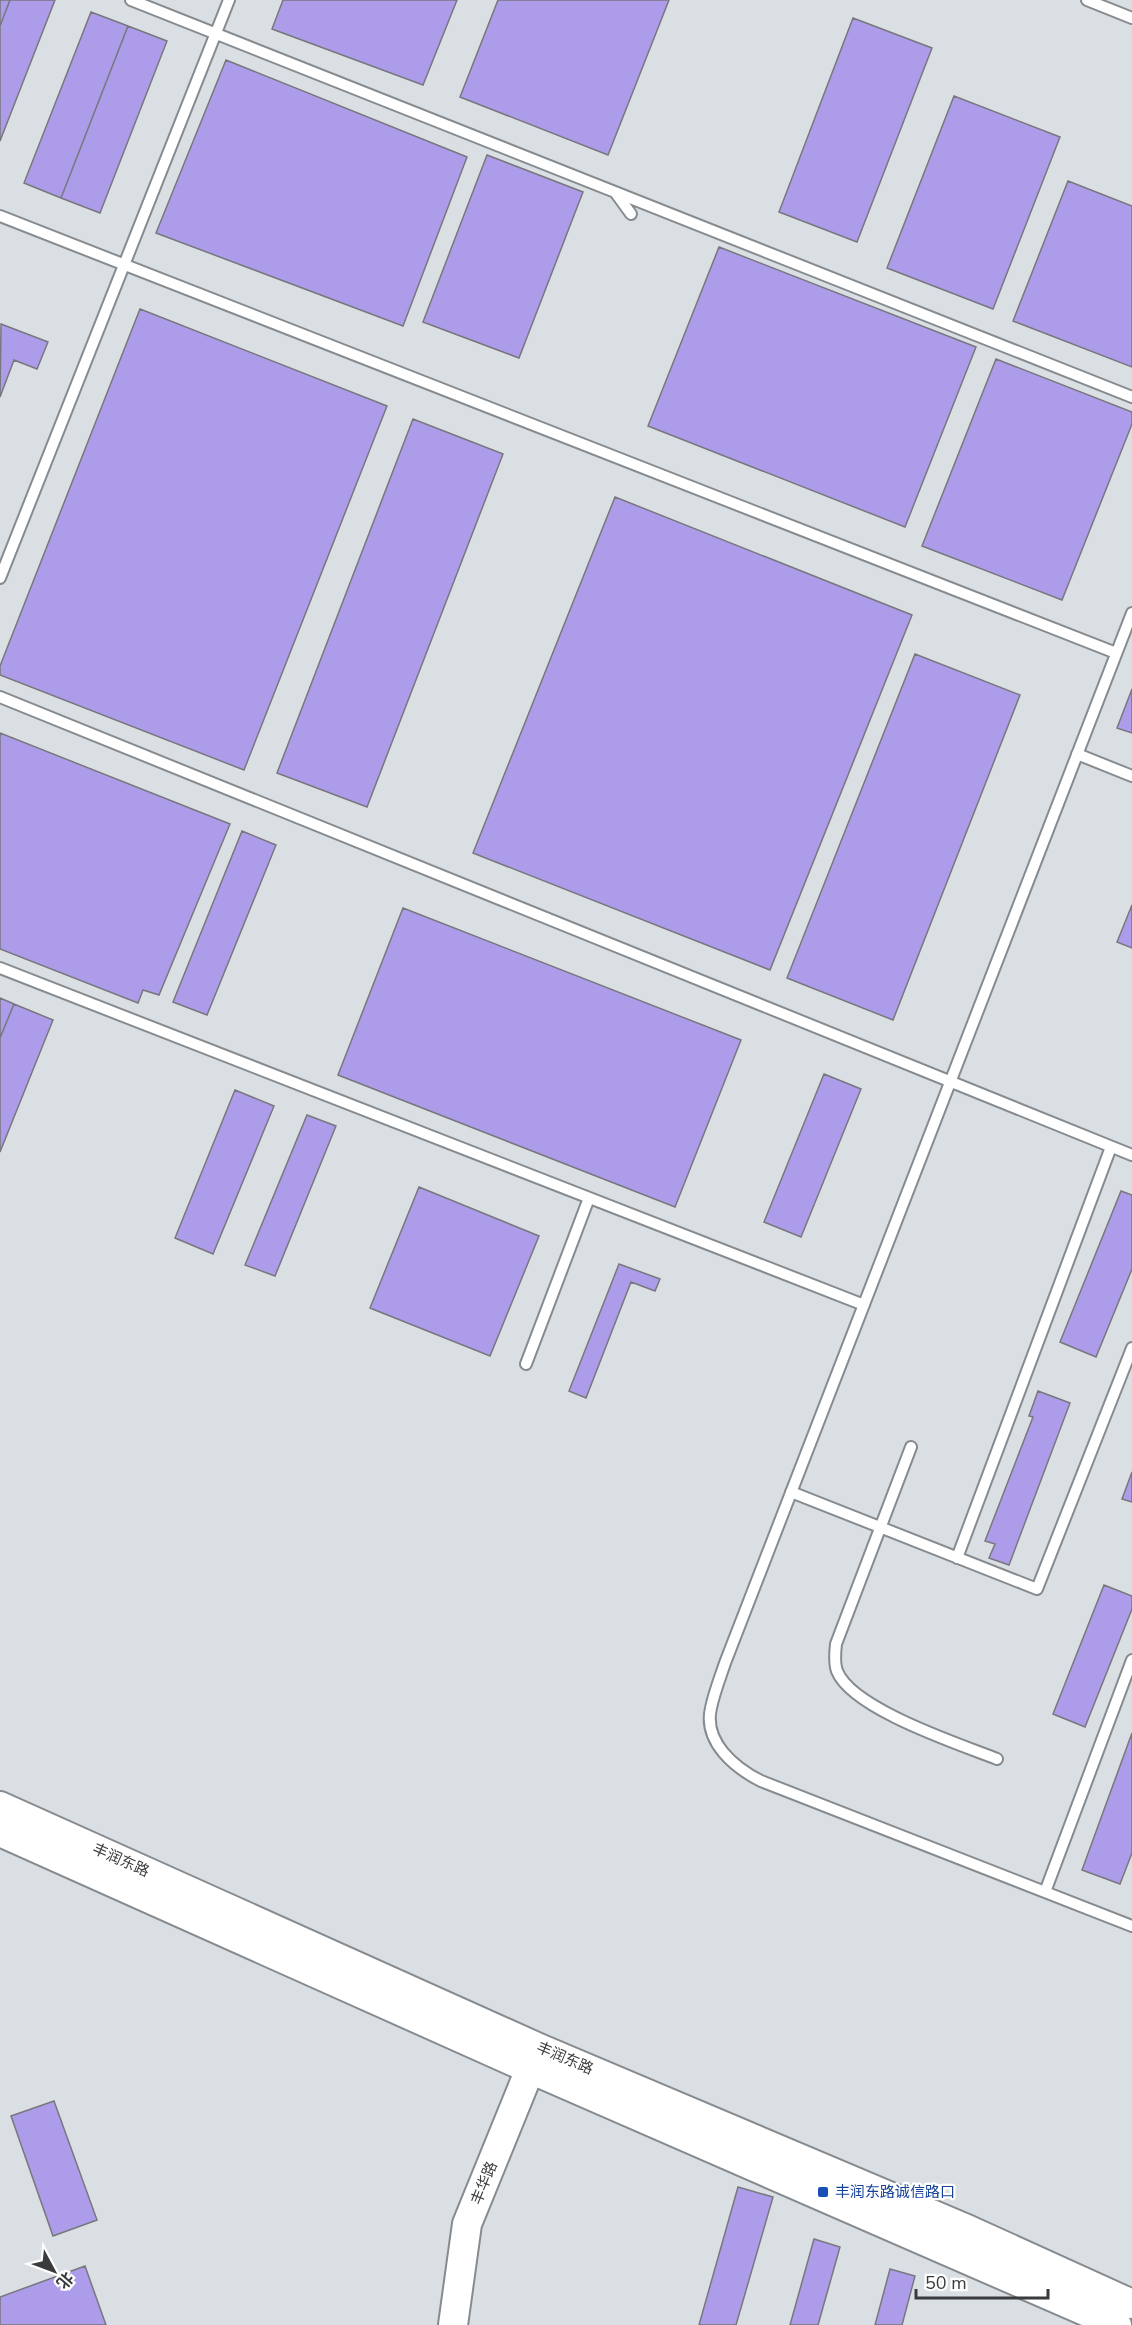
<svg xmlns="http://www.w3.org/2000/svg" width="1132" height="2325" viewBox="0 0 1132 2325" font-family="'Nunito Sans','Noto Sans SC',sans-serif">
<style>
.building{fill:#ad9cea;stroke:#78777d;stroke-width:1.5}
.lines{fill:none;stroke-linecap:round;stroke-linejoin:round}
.lane-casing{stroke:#868b8f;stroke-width:14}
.secondary-casing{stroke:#868b8f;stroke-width:32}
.lane{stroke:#fff;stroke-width:10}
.secondary{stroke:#fff;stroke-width:28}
.transit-dot{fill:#1a4fb4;stroke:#fff;stroke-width:2}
.labels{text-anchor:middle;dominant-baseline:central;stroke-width:4.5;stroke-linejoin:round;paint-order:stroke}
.street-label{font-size:15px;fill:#393b3d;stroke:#fff}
.transit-label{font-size:15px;fill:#164399;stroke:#fff;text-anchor:start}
</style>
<rect width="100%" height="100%" fill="#dadfe4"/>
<path class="building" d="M0 0H10L0 26Z
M10 0H55L0 141V26Z
M283 0H457L423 85 272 29Z
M498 0H669L608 155 460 97Z
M91 12 128 26 61 198 24 183Z
M853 18 932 48 857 242 779 212Z
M128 26 167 41 100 213 61 198Z
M226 60 467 157 403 326 156 233Z
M954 96 1060 137 993 309 887 268Z
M487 155 583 192 519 358 423 322Z
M1068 181 1132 206V367L1013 321Z
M719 247 976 347 905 527 648 426Z
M140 309 387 406 244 770 0 675V666Z
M1 324 48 342 37 369 14 360 0 397Z
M996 359 1132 412V424L1062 600 922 546Z
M413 419 503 454 367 807 277 773Z
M615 497 912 615 770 970 473 853Z
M915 654 1020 695 893 1020 787 978Z
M1132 689V733L1117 728Z
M0 733 230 824 159 995 143 990 138 1003 0 949Z
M242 831 276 845 207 1015 173 1002Z
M1132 905V948L1117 942Z
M403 908 741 1040 675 1207 338 1075Z
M0 998 14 1004 0 1038Z
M14 1004 53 1020 0 1152V1038Z
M824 1074 861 1089 801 1237 764 1222Z
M235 1090 274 1106 213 1254 175 1238Z
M307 1115 336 1126 275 1276 245 1265Z
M419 1187 539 1236 490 1356 370 1308Z
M1121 1191 1132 1195V1269L1096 1357 1060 1342Z
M619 1264 660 1279 655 1291 631 1282 586 1398 569 1391Z
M1038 1391 1070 1403 1009 1565 989 1558 995 1544 985 1541 1033 1417 1029 1416Z
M1132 1472V1502L1122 1499Z
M1104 1585 1132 1596V1609L1085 1727 1053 1714Z
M1132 1733V1853L1120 1884 1082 1870Z
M54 2101 97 2220 53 2236 11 2116Z
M738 2187 773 2197 736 2325H699Z
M814 2239 840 2247 818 2325H790Z
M85 2266 106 2325H0V2297Z
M890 2269 915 2276 902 2325H875Z"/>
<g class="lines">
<defs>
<path id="lane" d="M131 0 1132 397
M1087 0 1132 18
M615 192 631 214
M0 216 1116 653
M0 578 229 0
M1132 613 725 1663C720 1678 714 1693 711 1708 703 1742 735 1768 761 1781L1132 1926
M0 697 1132 1155
M1077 754 1132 776
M0 968 864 1305
M526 1364 589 1198
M911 1447 836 1644C835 1653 834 1663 837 1671 852 1709 959 1744 997 1759
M791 1492 1037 1589 1132 1348
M957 1558 1111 1147
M1045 1892 1132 1660"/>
<path id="secondary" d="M0 1806 539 2048 969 2230 1132 2304
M0 1832 530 2069 1117 2325
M453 2325 467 2224 537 2052"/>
</defs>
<use href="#lane" class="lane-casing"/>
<use href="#secondary" class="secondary-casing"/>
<use href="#lane" class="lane"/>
<use href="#secondary" class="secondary"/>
</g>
<rect class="transit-dot" x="817" y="2186" width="12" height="12" rx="3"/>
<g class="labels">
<g class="street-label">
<text transform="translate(121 1860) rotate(24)">丰润东路</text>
<text transform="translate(565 2058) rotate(23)">丰润东路</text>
<text transform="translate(484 2183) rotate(-68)">丰华路</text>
</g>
<g class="transit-label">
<text x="835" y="2192">丰润东路诚信路口</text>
</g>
</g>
<g transform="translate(54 2271) rotate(131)" stroke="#ffffff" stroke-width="4.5" paint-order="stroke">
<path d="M0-4.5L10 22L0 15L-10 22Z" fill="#393b3d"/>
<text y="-9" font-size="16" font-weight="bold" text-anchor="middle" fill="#393b3d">北</text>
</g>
<path d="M916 2289v9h132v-9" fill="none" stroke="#393b3d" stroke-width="3"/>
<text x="925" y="2289" font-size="18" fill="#393b3d" stroke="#ffffff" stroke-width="4.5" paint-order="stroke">50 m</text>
</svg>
